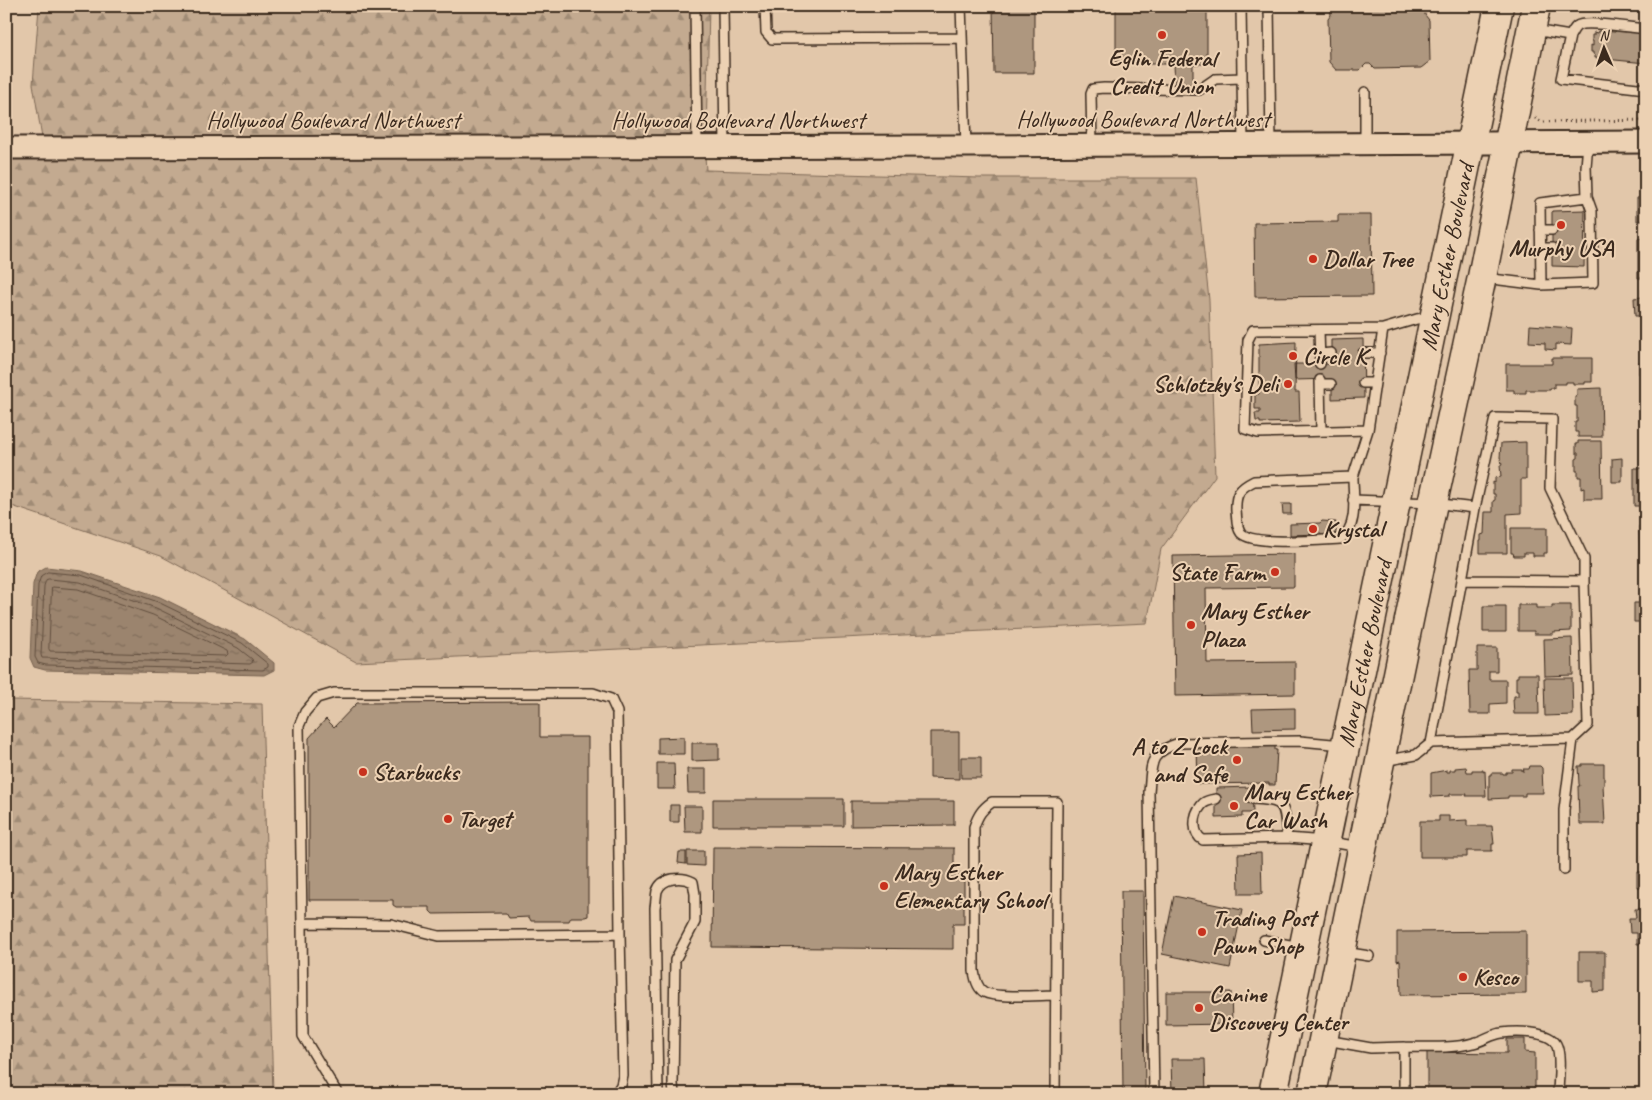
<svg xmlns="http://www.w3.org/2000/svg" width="1652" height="1100" viewBox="0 0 1652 1100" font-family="Caveat,sans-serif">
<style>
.forest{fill:url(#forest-firs);stroke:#7f6a57}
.water{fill:url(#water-ripples);stroke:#75604e}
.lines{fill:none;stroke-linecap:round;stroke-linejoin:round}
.shore{stroke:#614e3e;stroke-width:1}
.building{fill:#ae977f;stroke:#3b2a1e}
.service-casing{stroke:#3b2a1e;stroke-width:12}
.tertiary-casing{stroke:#3b2a1e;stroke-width:25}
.primary-casing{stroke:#3b2a1e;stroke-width:31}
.path{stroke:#3b2a1e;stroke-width:3;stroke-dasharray:1 4;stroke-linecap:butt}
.service{stroke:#ecd1b3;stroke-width:9}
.tertiary{stroke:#ecd1b3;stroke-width:21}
.primary{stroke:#ecd1b3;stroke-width:28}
.poi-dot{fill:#c8321e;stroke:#ecd1b3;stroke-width:2}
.labels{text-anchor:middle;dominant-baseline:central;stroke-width:4;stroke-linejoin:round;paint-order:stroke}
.poi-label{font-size:24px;font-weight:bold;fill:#3b2a1e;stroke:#ecd1b3;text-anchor:start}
.street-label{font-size:24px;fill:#3b2a1e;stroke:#ecd1b3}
</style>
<defs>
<pattern id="forest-firs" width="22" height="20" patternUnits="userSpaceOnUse" patternTransform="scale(1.25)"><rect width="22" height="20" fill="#c3aa90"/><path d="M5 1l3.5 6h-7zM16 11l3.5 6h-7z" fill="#a08b75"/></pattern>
<pattern id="water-ripples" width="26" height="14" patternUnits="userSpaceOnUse" patternTransform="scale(1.25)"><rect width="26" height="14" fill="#9b846e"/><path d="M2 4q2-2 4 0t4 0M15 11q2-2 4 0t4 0" fill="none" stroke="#806c5a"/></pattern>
</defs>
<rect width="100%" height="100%" fill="#e2c7aa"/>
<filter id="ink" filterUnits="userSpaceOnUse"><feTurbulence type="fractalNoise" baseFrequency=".02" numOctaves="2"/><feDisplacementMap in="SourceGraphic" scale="10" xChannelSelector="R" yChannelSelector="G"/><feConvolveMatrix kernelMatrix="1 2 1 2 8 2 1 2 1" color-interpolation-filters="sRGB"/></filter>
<g filter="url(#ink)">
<path class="forest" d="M112 6H709L706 137 42 138 33 84 39 7 111 9Z
M705 156 706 170 979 178H1196L1209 300 1215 476 1161 549 1147 623 356 662 161 556 6 504V157Z
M6 642 9 700 262 704 273 1094H6Z"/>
<path class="water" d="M46 567 82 571 160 597 245 639 274 663V670L264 675 45 670 34 667 30 658 33 584 37 572Z"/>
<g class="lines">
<path class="shore" d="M48 572 81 575 158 602 242 643 268 664V667L263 670 46 665 38 663 35 657 38 585 41 576Z
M49 579 80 582 156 608 238 648 252 659 253 662 250 664 42 658 41 655 44 586 46 580Z
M52 587 78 589 153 615 227 651 228 654 226 656 50 651 49 649Z"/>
</g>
<path class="building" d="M993 6H1034V73H994Z
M1116 6H1207V64H1193V88H1175L1174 64H1116Z
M1330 6H1370L1373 8H1379L1381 6H1430L1425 11V15L1429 20 1430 61 1421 68 1375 69 1370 64H1366L1360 70H1336L1329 62 1328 19 1331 15Z
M1616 30 1626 31V30L1646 33V63L1605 59 1606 55H1602V58H1595V55L1593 54V52H1591V45L1593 46V41H1592V35H1594V32L1597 33 1598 31 1615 32Z
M1646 197V221H1637V198Z
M1585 210 1584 267 1552 266V211Z
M1338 215H1371L1372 296 1255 297 1254 223 1338 222Z
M1638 238H1646V278H1638Z
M1642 289H1646V333H1643L1642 316H1635L1634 298 1642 297Z
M1530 325 1572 328 1571 345 1556 344V350L1545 349V343L1529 342Z
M1363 339 1364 398 1332 399V379L1295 380 1294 364H1331V340Z
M1296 342 1295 392H1299L1300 422 1260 423V421H1256L1255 413H1260V409H1255V394H1259V344Z
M1645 347H1646V388L1645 374H1639V362H1645Z
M1552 358H1592V382H1585V384H1573V382H1566V384H1554V388H1550V390H1526V393H1514V390H1506V364H1552Z
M1601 388 1602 437H1578V432H1575V422H1577V406H1575V396H1577V389Z
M1578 441H1601L1602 499H1584V488L1581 489V477H1578V471H1576V459L1578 458V453H1576V444H1578Z
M1526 442V479H1521V513L1507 514V553H1480V541H1481V535L1484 534 1485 512H1493V501L1495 500V494H1493V482L1495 483V478L1501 477 1500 465H1502L1501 458H1500L1501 443Z
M1622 458V482H1612V459Z
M1634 468H1646V506H1634Z
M1282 504H1291V514H1283Z
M1322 521 1336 522V535L1322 536 1321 534 1290 535V524L1320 523Z
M1639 526H1646V562H1640Z
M1511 528H1547V553H1544V556H1533V553H1524V556H1514L1513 553H1511Z
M1294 554V587L1206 588 1207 663 1295 662V694L1175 696 1173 556Z
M1634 603H1646V622H1634Z
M1518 605H1536V608H1552V605H1571V631L1553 632V634H1534V631H1518Z
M1483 606H1506V632H1483Z
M1572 638 1573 675 1545 676 1544 639Z
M1477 648H1497V671H1489V680H1506V703L1490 704V714H1470L1469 670H1477Z
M1518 674H1538L1539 714H1514L1513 699H1514V696H1518V691H1516V677H1518Z
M1544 678H1572L1573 715 1545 716Z
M540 702V737H588V916L585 917H571L569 921H531L529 917 509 918 506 913 433 914 430 911V907H396L393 905V900H309V738L326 719 334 727 357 703Z
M1295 708V729L1253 730 1252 709Z
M930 732H959V779L930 778Z
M684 737V754H658V738Z
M692 743H719V760L692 761Z
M1268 746H1275V750H1277L1275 785H1269V783L1198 784 1197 748Z
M961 757H981V778H961Z
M657 763H674L675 789H657Z
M1582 764H1604V785H1603L1605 824H1580V821H1579L1578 786H1580L1579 784 1578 766H1582Z
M1530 766H1540L1542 768 1543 793H1525V796H1508V798L1489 799V775H1491V773H1503V774H1506V772H1512V769H1522V771H1524L1523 769H1529Z
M1466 767 1467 772H1472V770H1483V772L1485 771 1486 796H1466L1467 794H1450V796L1431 797V773L1447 770V772H1450V770H1455V768Z
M687 769H706V793H688Z
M1252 787 1253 813H1242V817L1216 818V788Z
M713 799H844V826H713Z
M851 801H954V825L851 826Z
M670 805H679V822H670Z
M684 806H702V832H685Z
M1439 816H1449V821L1467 820V826H1492L1494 844H1492V851H1467V857H1420V821H1439Z
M713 847 954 848V873H964V924H953V949L712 947Z
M687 851H704V866L687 865Z
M679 852H686V864L678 863Z
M1261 853 1262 894H1239L1238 854Z
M1643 856H1646V895H1644V887H1637V872H1644Z
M1121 891H1143L1145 1094H1123Z
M1174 896 1242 910 1230 968 1162 954Z
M1635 909H1646V943L1637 944V933H1630L1629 918H1636Z
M1526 931V994L1401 995 1400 960 1397 961V932Z
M1579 952H1605V991L1593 992V981H1579Z
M1166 992H1231L1232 1024 1166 1025Z
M1507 1039H1525V1052L1535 1053V1094H1427V1052L1507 1053Z
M1171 1059H1205L1206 1094H1172Z
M1641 1066H1646V1094H1641Z"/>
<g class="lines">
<defs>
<path id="service" d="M695 6 697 146
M723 6 725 146
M765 6 766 32 772 39 962 38
M961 6 966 146
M1241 6 1243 145
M1269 6 1271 144
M1534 30 1570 36 1561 79 1646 89
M1570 36C1572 33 1574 28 1577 26 1585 20 1634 28 1646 29
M1365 92V144
M1092 145 1091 94 1093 89 1104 88 1199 90 1215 79 1242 78
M1540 230H1552
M1540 248H1552
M1484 278 1541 285 1540 203 1587 197 1586 167 1588 143
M1541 285 1593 283 1592 211 1587 197
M1319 330 1320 364
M1363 353H1380
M1320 354 1331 353
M1320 380 1321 430
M1363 383H1375
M1320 384H1331
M1368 430 1258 433 1245 429 1248 340 1253 330 1383 329
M1353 477C1353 496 1359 528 1340 539 1321 540 1253 546 1241 533 1236 526 1237 518 1236 511 1235 493 1240 488 1254 481Z
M1353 477 1368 430 1383 329 1417 319 1432 317
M1353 500 1433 503 1475 508 1462 580
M1475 508 1495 418 1552 419 1550 488 1584 559V581
M1383 761 1416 755 1431 743 1573 739 1588 725 1584 581 1462 580 1431 743
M1216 799C1210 800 1204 801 1201 806 1193 815 1192 834 1203 840L1287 838C1284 806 1288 800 1252 799
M1287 838 1325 841 1360 847
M1564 870V810L1573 739
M302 923 299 726 305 712 317 698 334 693H593L611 699 617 712 620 934 623 1076 621 1085 615 1094
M1264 940 1300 947
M1344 952 1369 956
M1326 1040 1371 1048 1404 1047V1094
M1404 1047C1426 1047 1452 1049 1473 1043 1483 1041 1492 1034 1502 1033 1516 1031 1549 1031 1556 1044 1562 1055 1558 1081 1558 1094
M338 1094 303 1036 302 923 391 924 439 936 620 934
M658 1094 655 908C656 902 656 896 657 891 662 877 682 876 693 882L695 894V922L675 960 673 1084 674 1094
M1055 1094 1057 802H992C982 809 978 815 974 827V971C975 978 977 988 984 992 997 999 1040 995 1056 995
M1154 1094 1149 792C1152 763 1148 753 1179 743L1300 741 1343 745"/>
<path id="tertiary" d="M6 148 966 146 1646 142"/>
<g id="primary">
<path id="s1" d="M1273 1094 1499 6"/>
<path d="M1312 1094 1433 503 1482 277 1536 6"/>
</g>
</defs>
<use href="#service" class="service-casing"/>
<use href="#tertiary" class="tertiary-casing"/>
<use href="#primary" class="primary-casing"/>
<path class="path" d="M1535 118 1542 122 1646 120"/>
<use href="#service" class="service"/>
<use href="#tertiary" class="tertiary"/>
<use href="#primary" class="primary"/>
</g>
</g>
<g class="poi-dot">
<circle cx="1162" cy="35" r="5"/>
<circle cx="1561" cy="225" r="5"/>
<circle cx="1313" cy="259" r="5"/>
<circle cx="1293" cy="356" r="5"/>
<circle cx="1288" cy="384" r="5"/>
<circle cx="1313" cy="529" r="5"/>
<circle cx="1275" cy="572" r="5"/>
<circle cx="1191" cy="625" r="5"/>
<circle cx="1237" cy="760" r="5"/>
<circle cx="363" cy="772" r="5"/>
<circle cx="1234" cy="806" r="5"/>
<circle cx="448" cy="819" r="5"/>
<circle cx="884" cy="886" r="5"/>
<circle cx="1202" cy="932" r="5"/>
<circle cx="1463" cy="977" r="5"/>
<circle cx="1199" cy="1008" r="5"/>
</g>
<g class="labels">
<g class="poi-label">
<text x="1162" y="58" text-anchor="middle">Eglin Federal<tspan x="1162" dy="28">Credit Union</tspan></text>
<text x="1561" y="248" text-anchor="middle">Murphy USA</text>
<text x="1323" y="259">Dollar Tree</text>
<text x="1303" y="356">Circle K</text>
<text x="1278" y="384" text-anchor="end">Schlotzky's Deli</text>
<text x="1323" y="529">Krystal</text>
<text x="1265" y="572" text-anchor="end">State Farm</text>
<text x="1201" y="611">Mary Esther<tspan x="1201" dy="28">Plaza</tspan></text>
<text x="1227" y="746" text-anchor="end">A to Z Lock<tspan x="1227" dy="28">and Safe</tspan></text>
<text x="373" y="772">Starbucks</text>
<text x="1244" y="792">Mary Esther<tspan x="1244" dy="28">Car Wash</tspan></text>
<text x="458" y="819">Target</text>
<text x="894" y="872">Mary Esther<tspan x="894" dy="28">Elementary School</tspan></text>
<text x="1212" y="918">Trading Post<tspan x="1212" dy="28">Pawn Shop</tspan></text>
<text x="1473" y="977">Kesco</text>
<text x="1209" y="994">Canine<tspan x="1209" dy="28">Discovery Center</tspan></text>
</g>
<g class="street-label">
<text x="1143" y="119">Hollywood Boulevard Northwest</text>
<text x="333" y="120">Hollywood Boulevard Northwest</text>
<text x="738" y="120">Hollywood Boulevard Northwest</text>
<text stroke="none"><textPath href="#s1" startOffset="855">Mary Esther Boulevard</textPath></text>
<text stroke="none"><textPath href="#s1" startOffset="450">Mary Esther Boulevard</textPath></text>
</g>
</g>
<rect width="1652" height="1100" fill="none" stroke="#ecd1b3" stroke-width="25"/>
<rect x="12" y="12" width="1627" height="1075" fill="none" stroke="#3b2a1e" stroke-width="2" filter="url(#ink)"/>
<g transform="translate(1604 48) rotate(358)" stroke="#ecd1b3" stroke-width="4" paint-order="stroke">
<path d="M0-4L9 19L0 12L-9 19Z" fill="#3b2a1e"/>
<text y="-8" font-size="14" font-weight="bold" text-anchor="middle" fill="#3b2a1e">N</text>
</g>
</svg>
